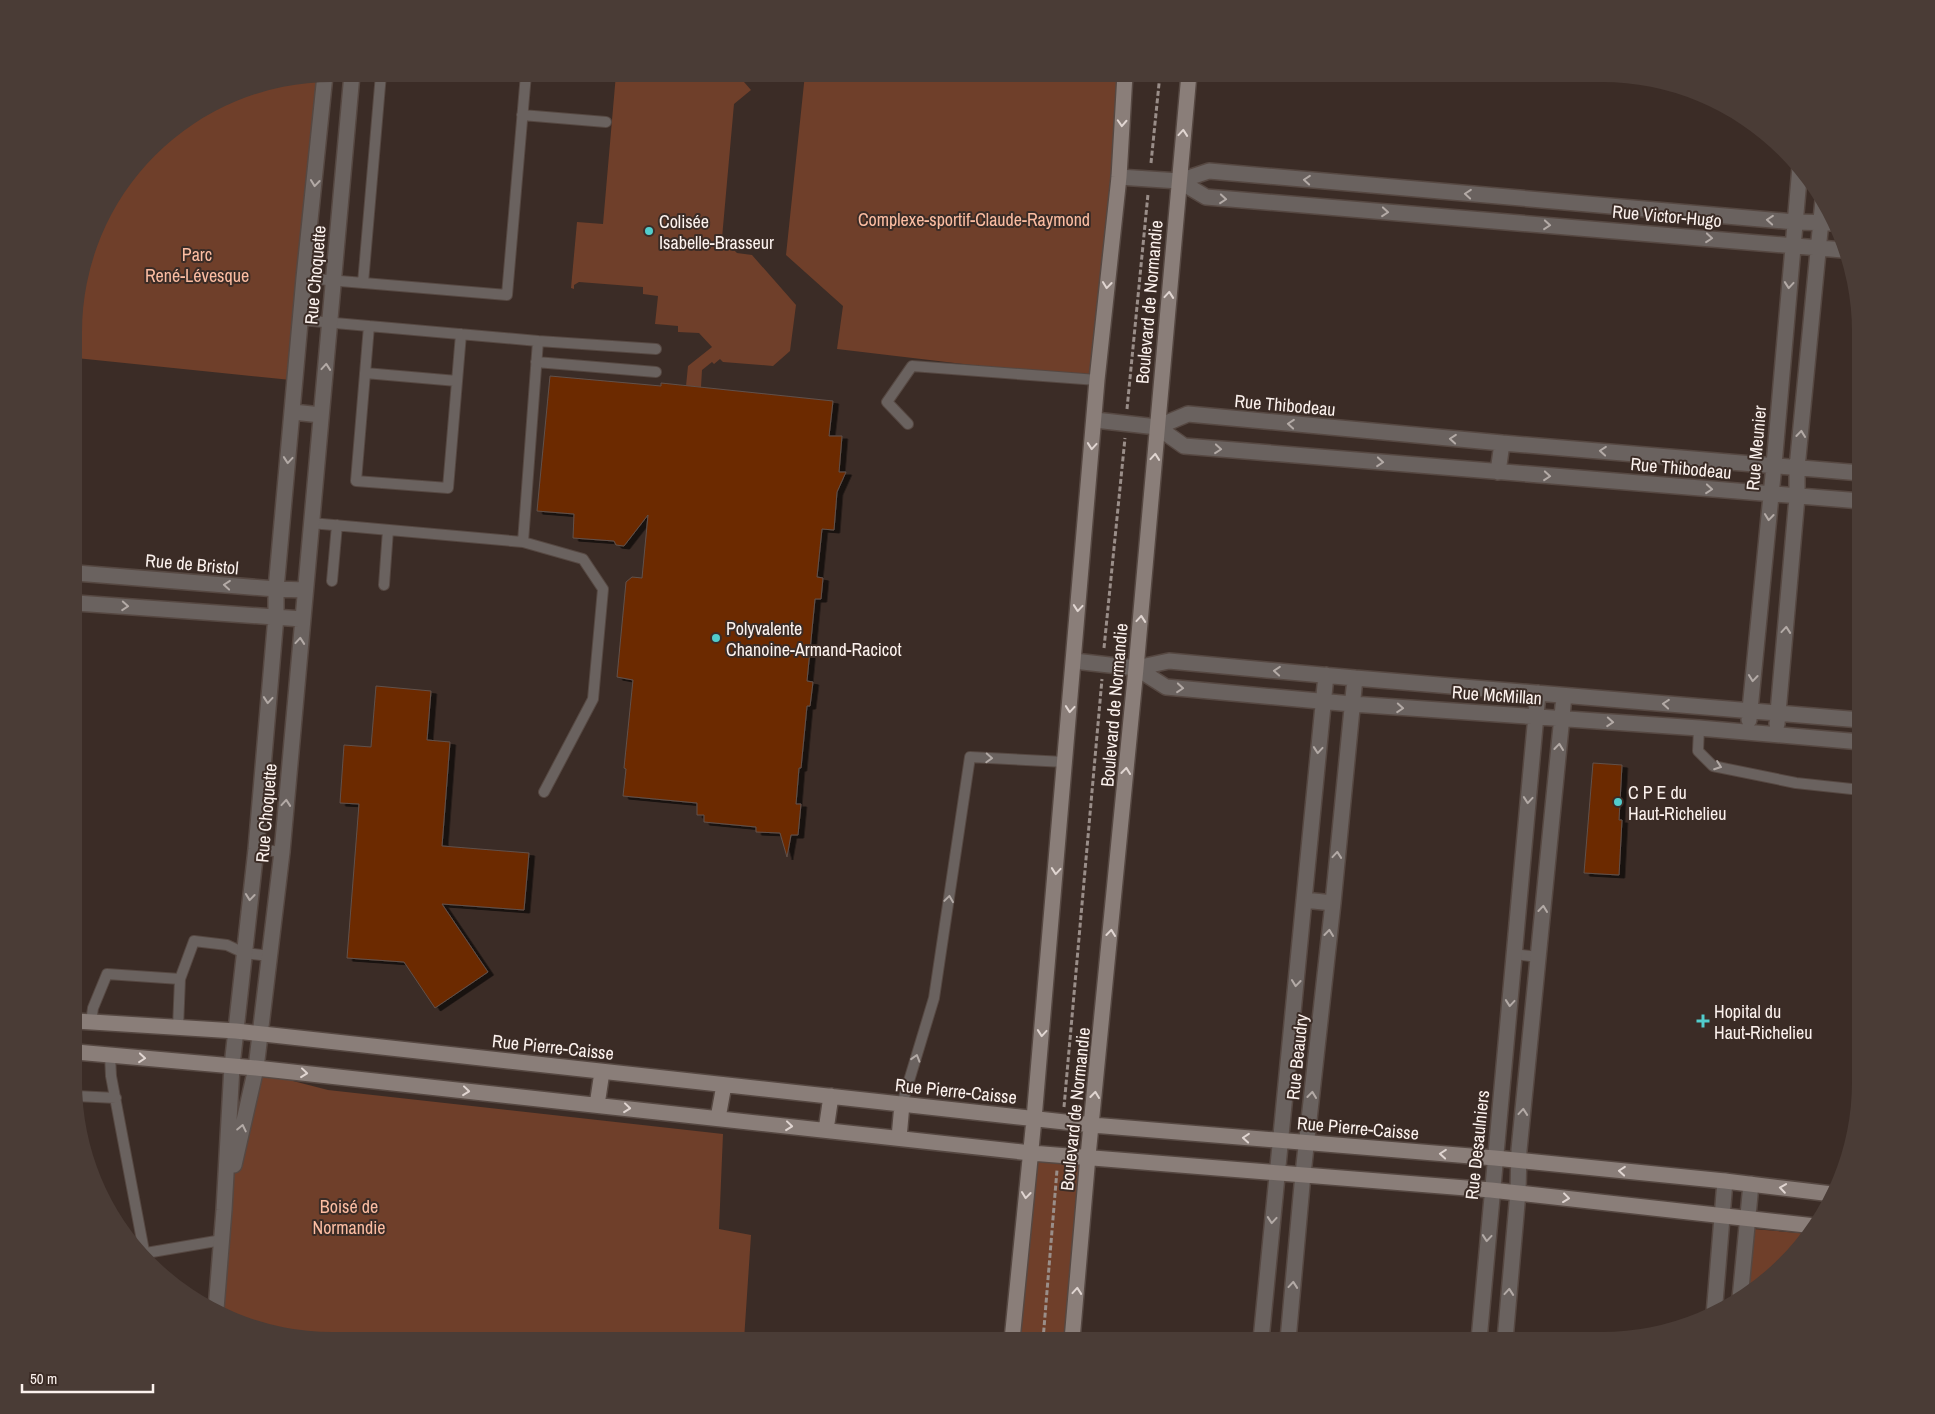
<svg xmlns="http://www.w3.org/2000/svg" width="1935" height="1414" viewBox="0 0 1935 1414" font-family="'Archivo Narrow',sans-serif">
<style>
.green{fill:#6f3f2a}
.building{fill:#6c2902;stroke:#61514a;filter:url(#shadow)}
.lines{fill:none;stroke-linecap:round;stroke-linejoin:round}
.lane-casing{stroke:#564842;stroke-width:12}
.street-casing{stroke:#564842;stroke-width:18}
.secondary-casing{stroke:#564842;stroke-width:18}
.path{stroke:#9a8e89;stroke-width:3;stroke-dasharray:5 2.5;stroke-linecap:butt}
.lane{stroke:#6a625f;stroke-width:10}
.street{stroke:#6a625f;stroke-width:15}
.secondary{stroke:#8a7e79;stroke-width:15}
.oneway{stroke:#e0d5d1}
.oneway2{stroke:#b3aaa6}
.poi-dot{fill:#52cdcc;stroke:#3b2c26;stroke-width:2}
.labels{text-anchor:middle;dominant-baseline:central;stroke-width:4;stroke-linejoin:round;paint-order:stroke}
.street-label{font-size:18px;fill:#fcf2ee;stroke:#3b2c26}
.park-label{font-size:18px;fill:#fcbda2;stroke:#3b2c26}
.poi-label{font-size:18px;fill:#fcf2ee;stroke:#3b2c26;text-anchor:start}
</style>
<defs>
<filter id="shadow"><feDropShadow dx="5.5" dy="3" stdDeviation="0" flood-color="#0009"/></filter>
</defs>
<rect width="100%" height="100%" fill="#3b2c26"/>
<path class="green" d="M616 74H737L751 90 734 104 722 238 737 253 752 255 796 305 790 351 773 366 723 362 720 359 714 364 712 362 702 370 701 387 686 386 688 366 712 347 699 333 678 332V326L655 324 658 296 643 294V287L579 282 574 285V289L571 288 577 222 603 224Z
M805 74H1132L1105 384 1097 380 837 349 843 306 786 255Z
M320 76 291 380 76 358V299L101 218 162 138 234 93Z
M254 1071 328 1090 723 1134 719 1229 751 1235 744 1340H316L249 1326 217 1309 228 1183Z
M1031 1153 1088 1156 1072 1340H1011Z
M1753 1229 1810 1234 1808 1239 1760 1287 1748 1294Z"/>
<path class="building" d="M550 376 661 386V383L833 401 829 436H842L839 472H846L837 492 834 530 822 529 817 577 823 578 821 599H815L807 681 813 682 810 706H807L801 768H799L796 804H801L798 835H791L787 857 780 833 756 832V827L704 822V815H697V803L623 796 626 769 624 768 633 680 617 677 626 582 632 577 642 578 648 515 624 546 616 545 614 541 573 538 574 514 537 511Z
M376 686 431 691 427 740 450 742 442 846 529 853 524 910 442 904 488 972 435 1008 404 962 347 958 359 804 340 803 344 745 371 747Z
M1593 763 1622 765 1619 820H1622L1619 875 1584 873Z"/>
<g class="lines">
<defs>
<path id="lane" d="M522 115 606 122
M304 278 507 295 526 74
M363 283 381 74
M301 320 538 341 523 542 583 559 603 589 593 699 544 792
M369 326 356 481 448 488 461 334
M538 341 656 349
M536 362 656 372
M365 373 457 381
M908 424 887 402 912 366 1097 380
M311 523 523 542
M332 581 337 525
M384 585 388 530
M1699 728 1698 751 1713 766 1796 783 1861 790
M256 849 282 852
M1514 954 1538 957
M91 1022 93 1008 107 974 180 979
M178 1028 180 979 194 941 227 945 244 953 270 956
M110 1055 111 1076 144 1251
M76 1096 116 1098
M902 1104 934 998 970 757 1065 762
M146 1253 222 1240"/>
<path id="street" d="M1119 177 1179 181 1209 171 1795 222 1836 223
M1179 181 1206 197 1843 250
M293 412 321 415
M1095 420 1157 427 1184 446 1861 501
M1157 427 1188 414 1502 443 1861 473
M1498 472 1502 443
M76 573 276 589 305 590
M76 603 302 619
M1074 661 1136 668 1169 661 1355 678 1861 720
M1136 668 1166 687 1352 704 1699 728 1861 742
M1749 720 1774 465 1800 167
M1777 724 1797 497V468L1823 200
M1304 900 1333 903
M234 1165 256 1068 282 852 352 74
M1740 1299 1751 1184
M216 1309 224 1210 232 1066 256 849 276 616V589L304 278 325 75
M1714 1315 1725 1181
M1261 1340 1326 675
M1288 1340 1303 1174 1333 903 1355 678
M1479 1340 1538 693
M1505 1340 1518 1192 1519 1150 1564 696"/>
<path id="secondary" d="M76 1021 236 1031 1092 1125 1495 1158 1725 1181 1832 1194
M76 1052 256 1068 1031 1153 1491 1190 1815 1226
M597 1105 602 1072
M718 1118 724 1085
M826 1130 831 1096
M899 1138 902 1104
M1012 1340 1034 1119 1097 380 1119 177 1125 74
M1072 1340 1088 1156 1136 668 1189 74"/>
</defs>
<use href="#lane" class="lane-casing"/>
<use href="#street" class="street-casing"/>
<use href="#secondary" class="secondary-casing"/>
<path class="path" d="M1151 163 1160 74
M1127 409 1148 194
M1104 648 1125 438
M1064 1107 1102 679
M1043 1340 1057 1170"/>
<use href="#lane" class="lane"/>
<use href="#street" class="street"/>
<use href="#secondary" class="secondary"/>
</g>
<defs><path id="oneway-chevron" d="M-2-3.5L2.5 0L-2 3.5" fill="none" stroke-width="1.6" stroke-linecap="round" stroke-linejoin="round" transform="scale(1.25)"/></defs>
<g class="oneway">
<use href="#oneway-chevron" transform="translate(1122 123) rotate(93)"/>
<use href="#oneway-chevron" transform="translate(1183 133) rotate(-85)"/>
<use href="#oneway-chevron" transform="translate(1107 285) rotate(96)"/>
<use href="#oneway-chevron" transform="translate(1169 295) rotate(-85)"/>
<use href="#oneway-chevron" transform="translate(1092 446) rotate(95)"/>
<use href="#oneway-chevron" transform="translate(1155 457) rotate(-85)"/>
<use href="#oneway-chevron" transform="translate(1078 608) rotate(95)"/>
<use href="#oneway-chevron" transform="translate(1141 619) rotate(-85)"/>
<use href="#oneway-chevron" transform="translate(1070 709) rotate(95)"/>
<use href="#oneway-chevron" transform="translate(1126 771) rotate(-84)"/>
<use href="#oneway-chevron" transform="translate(1056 871) rotate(95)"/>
<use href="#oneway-chevron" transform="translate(1111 933) rotate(-84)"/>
<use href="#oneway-chevron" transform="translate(1042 1033) rotate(95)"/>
<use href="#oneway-chevron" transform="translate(142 1058) rotate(5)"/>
<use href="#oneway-chevron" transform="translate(304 1073) rotate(6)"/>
<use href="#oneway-chevron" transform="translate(466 1091) rotate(6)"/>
<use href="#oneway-chevron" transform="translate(1095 1095) rotate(-84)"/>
<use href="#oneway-chevron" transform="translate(627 1108) rotate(6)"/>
<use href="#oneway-chevron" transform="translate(789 1126) rotate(6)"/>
<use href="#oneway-chevron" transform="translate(1246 1138) rotate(-175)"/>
<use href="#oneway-chevron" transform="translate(1443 1154) rotate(-175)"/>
<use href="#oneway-chevron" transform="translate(1622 1171) rotate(-175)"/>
<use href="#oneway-chevron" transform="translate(1783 1188) rotate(-172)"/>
<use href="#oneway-chevron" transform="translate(1026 1195) rotate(96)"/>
<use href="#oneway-chevron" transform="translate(1566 1198) rotate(7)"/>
<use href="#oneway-chevron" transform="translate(1077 1291) rotate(-85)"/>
</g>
<g class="oneway2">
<use href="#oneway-chevron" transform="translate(1307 180) rotate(-175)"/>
<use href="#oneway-chevron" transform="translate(315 183) rotate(96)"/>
<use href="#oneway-chevron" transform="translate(1468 194) rotate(-175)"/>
<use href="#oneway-chevron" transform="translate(1223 199) rotate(5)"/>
<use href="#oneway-chevron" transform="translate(1385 212) rotate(5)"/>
<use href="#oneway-chevron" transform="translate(1770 220) rotate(-175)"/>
<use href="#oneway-chevron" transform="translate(1547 225) rotate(5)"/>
<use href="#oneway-chevron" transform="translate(1709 238) rotate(5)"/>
<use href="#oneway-chevron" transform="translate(1789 285) rotate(95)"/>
<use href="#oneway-chevron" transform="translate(326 367) rotate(-85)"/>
<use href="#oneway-chevron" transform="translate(1291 424) rotate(-175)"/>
<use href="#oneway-chevron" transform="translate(1801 434) rotate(-84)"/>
<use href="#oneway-chevron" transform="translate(1453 439) rotate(-175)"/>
<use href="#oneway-chevron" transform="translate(1218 449) rotate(5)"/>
<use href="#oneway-chevron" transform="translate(1603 451) rotate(-175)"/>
<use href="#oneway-chevron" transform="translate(288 460) rotate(95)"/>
<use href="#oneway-chevron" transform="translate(1380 462) rotate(5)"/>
<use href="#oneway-chevron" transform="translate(1547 476) rotate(5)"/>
<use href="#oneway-chevron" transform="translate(1709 489) rotate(5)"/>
<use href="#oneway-chevron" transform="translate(1769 517) rotate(96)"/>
<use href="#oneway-chevron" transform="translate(227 585) rotate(-175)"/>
<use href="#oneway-chevron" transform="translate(125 606) rotate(4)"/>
<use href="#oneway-chevron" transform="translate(1786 630) rotate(-85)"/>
<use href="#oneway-chevron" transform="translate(300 641) rotate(-85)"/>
<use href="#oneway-chevron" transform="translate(1277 671) rotate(-175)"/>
<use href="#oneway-chevron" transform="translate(1753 678) rotate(96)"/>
<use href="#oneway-chevron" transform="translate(1180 688) rotate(5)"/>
<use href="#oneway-chevron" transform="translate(268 700) rotate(95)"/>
<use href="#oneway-chevron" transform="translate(1666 704) rotate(-175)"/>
<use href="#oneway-chevron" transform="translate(1400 708) rotate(4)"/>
<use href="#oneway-chevron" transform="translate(1610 722) rotate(4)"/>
<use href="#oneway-chevron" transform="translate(1559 747) rotate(-84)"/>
<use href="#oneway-chevron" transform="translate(1318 750) rotate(95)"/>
<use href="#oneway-chevron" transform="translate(989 758) rotate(3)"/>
<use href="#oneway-chevron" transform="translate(1718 766) rotate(20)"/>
<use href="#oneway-chevron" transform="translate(1528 800) rotate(95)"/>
<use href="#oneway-chevron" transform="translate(286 803) rotate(-85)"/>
<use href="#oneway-chevron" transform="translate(1337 855) rotate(-85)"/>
<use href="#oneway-chevron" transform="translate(250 897) rotate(96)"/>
<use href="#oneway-chevron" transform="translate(949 899) rotate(-82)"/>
<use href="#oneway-chevron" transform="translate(1543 909) rotate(-84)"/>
<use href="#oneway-chevron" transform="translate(1329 933) rotate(-84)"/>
<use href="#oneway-chevron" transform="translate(1296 983) rotate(96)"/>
<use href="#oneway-chevron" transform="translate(1510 1003) rotate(95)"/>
<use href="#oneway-chevron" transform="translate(916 1058) rotate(-73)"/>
<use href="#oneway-chevron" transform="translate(1312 1095) rotate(-84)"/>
<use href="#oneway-chevron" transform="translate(1523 1112) rotate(-85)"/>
<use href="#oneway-chevron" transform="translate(242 1128) rotate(-78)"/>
<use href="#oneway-chevron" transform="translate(1272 1220) rotate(95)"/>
<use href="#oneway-chevron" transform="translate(1487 1238) rotate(95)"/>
<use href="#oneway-chevron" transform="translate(1293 1285) rotate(-85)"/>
<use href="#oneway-chevron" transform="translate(1509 1292) rotate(-85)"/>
</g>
<g class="poi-dot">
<circle cx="649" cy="231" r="5"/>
<circle cx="716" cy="638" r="5"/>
<circle cx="1618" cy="802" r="5"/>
<path d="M1700.5 1013.5h5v5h5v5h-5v5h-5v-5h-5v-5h5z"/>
</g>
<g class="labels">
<g class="street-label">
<text transform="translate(1667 216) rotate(5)">Rue Victor-Hugo</text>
<text transform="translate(315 275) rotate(-85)">Rue Choquette</text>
<text transform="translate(1149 302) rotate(-85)">Boulevard de Normandie</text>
<text transform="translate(1285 405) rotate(5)">Rue Thibodeau</text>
<text transform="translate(1756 448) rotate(-85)">Rue Meunier</text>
<text transform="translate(1681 468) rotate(5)">Rue Thibodeau</text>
<text transform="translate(192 564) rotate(5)">Rue de Bristol</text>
<text transform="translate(1497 695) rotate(4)">Rue McMillan</text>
<text transform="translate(1114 705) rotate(-85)">Boulevard de Normandie</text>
<text transform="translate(266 813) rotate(-85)">Rue Choquette</text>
<text transform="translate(553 1047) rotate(6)">Rue Pierre-Caisse</text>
<text transform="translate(1297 1057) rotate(-84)">Rue Beaudry</text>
<text transform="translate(956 1091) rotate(6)">Rue Pierre-Caisse</text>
<text transform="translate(1075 1109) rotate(-84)">Boulevard de Normandie</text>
<text transform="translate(1358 1128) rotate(5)">Rue Pierre-Caisse</text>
<text transform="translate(1477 1145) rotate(-84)">Rue Desaulniers</text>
</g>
<g class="park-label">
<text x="974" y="219">Complexe-sportif-Claude-Raymond</text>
<text x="197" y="254">Parc<tspan x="197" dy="21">René-Lévesque</tspan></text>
<text x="349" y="1206">Boisé de<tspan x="349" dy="21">Normandie</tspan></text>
</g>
<g class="poi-label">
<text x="659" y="221">Colisée<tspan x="659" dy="21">Isabelle-Brasseur</tspan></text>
<text x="726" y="628">Polyvalente<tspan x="726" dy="21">Chanoine-Armand-Racicot</tspan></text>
<text x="1628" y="792">C P E du<tspan x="1628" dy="21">Haut-Richelieu</tspan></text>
<text x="1714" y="1011">Hopital du<tspan x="1714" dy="21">Haut-Richelieu</tspan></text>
</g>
</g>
<path d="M0 0H1935V1414H0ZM332 82H1602A250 250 0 0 1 1852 332V1082A250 250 0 0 1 1602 1332H332A250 250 0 0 1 82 1082V332A250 250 0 0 1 332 82Z" fill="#4a3c36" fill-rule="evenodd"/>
<path d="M22 1384v8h131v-8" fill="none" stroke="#fcf2ee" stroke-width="2.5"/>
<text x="30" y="1384" font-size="15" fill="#fcf2ee" stroke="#3b2c26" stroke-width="4" paint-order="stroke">50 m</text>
</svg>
